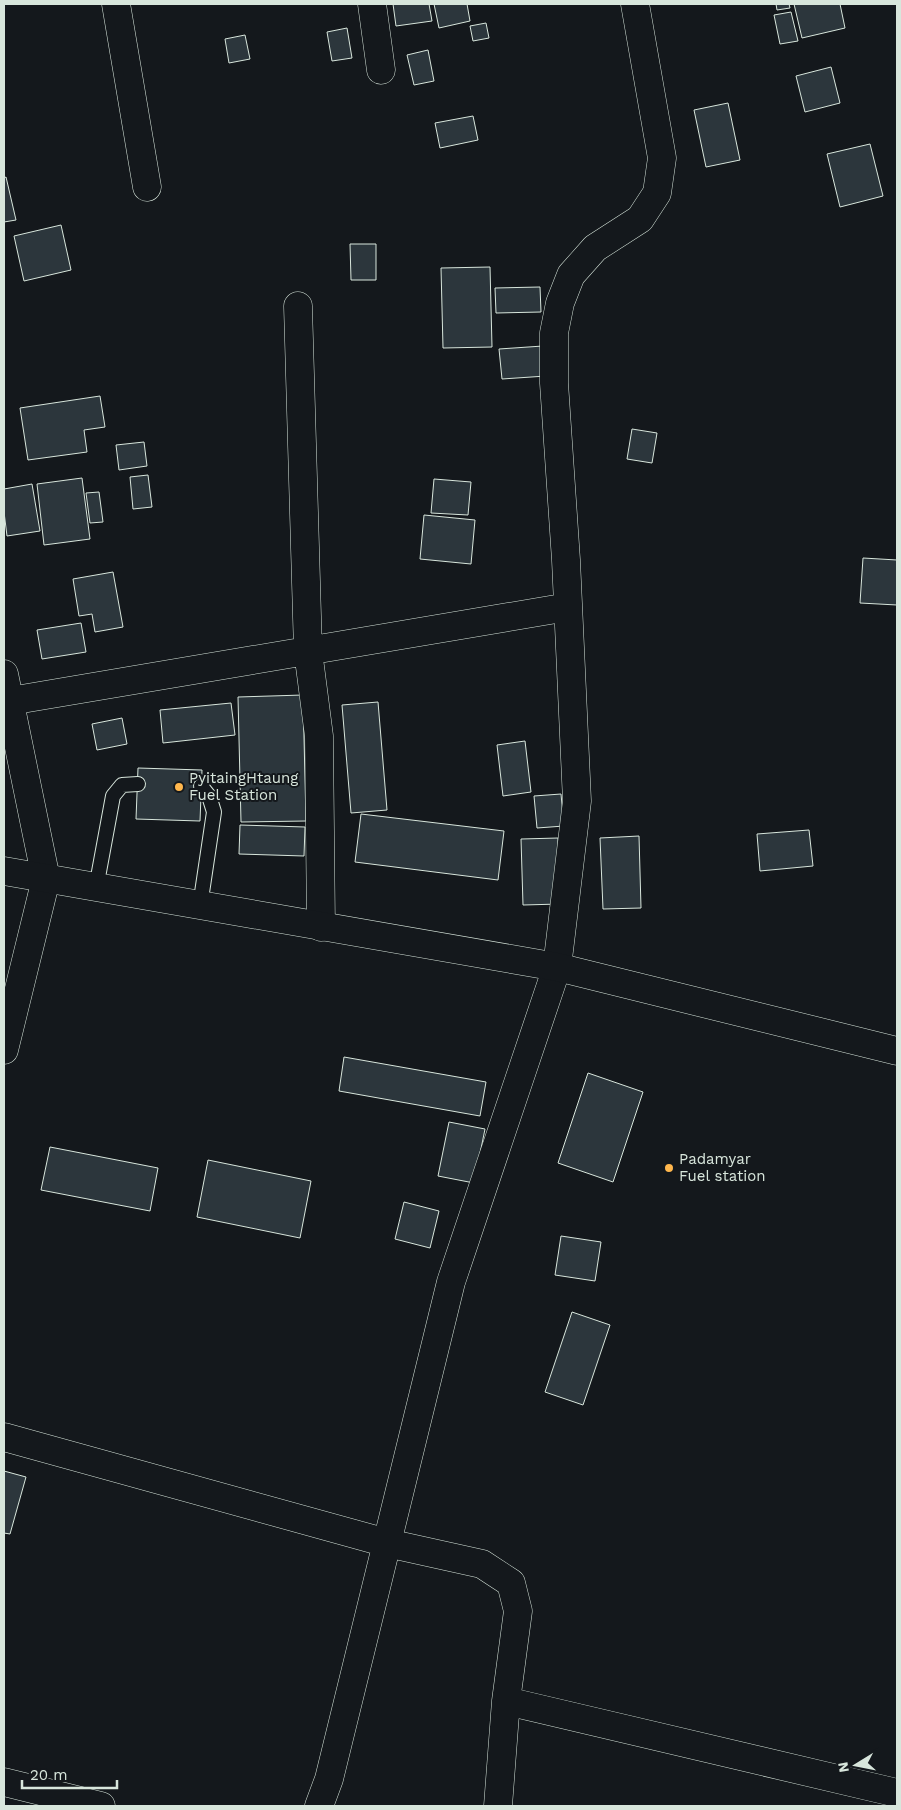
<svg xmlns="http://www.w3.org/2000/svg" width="901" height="1810" viewBox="0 0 901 1810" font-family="'Work Sans',sans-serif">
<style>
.building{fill:#2c363c;stroke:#d8e6dc}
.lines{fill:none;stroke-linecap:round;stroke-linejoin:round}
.service-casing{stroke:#d8e6dc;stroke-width:16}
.minor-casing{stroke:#d8e6dc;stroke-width:29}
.primary-casing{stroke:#d8e6dc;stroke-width:29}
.service{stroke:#14181c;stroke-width:14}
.minor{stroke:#14181c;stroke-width:28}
.primary{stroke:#14181c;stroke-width:28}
.poi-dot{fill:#ffb74d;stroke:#14181c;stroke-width:2}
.labels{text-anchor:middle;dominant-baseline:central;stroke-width:4;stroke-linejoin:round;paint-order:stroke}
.poi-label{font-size:15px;fill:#d8e6dc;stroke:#14181c;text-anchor:start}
</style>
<rect width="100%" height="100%" fill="#14181c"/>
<path class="building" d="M393 4H429L432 21 396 26Z
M434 4H467L470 21 439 28Z
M776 4H789L790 8 777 10Z
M794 4H840L845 28 802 38Z
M791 12 798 41 780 44 774 15Z
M486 23 489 38 473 41 470 26Z
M347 28 352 58 332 61 327 32Z
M245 35 250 59 229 63 225 39Z
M428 50 434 81 414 85 407 55Z
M831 67 840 103 805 112 796 76Z
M728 103 740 160 706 167 694 110Z
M473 116 478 140 440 148 435 123Z
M870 144 883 196 840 207 827 154Z
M6 177 16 220 4 222V178Z
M61 225 71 270 24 281 14 236Z
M350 244H376V280H351Z
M490 267 492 347 443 348 441 268Z
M540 287 541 312 496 313 495 288Z
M543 346 546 376 502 379 499 349Z
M100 396 105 427 84 430 87 452 28 460 20 408Z
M632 429 657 433 652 463 627 459Z
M144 442 147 466 119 470 116 445Z
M148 475 152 507 133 509 130 477Z
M82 478 90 539 44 545 37 484Z
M434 479 471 482 468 515 431 513Z
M32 484 40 531 7 536 4 512V489Z
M99 492 103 522 90 523 86 493Z
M424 515 475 520 471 564 420 559Z
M863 558 897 560V605L860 603Z
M113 572 123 627 95 632 92 614 79 616 73 579Z
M81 623 86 652 42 659 37 630Z
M303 695 306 821 241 822 238 697Z
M378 702 387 810 351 813 342 705Z
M231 703 235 735 163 743 160 710Z
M122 718 127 744 97 750 92 724Z
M525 741 531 792 503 796 497 745Z
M138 768 202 770 200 821 136 819Z
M561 794 564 826 537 828 534 796Z
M361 814 504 831 498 880 355 862Z
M240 825 305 827 304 856 239 854Z
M809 830 813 866 760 871 757 834Z
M639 836 641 908 603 909 600 838Z
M558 838 560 904 523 905 521 839Z
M344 1057 486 1082 480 1116 339 1091Z
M588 1073 643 1092 613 1182 558 1163Z
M449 1122 485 1129 474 1183 438 1176Z
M50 1147 158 1168 150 1211 41 1190Z
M208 1160 311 1181 300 1238 197 1217Z
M404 1202 439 1211 430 1248 395 1239Z
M561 1236 601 1242 595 1281 555 1275Z
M572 1312 610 1325 583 1405 545 1392Z
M4 1471 26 1477 10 1534 4 1533Z"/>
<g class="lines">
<defs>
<path id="service" d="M96 888 113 796 122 785 138 784
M200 906 214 812 209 796 201 786"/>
<path id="minor" d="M116 4 147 187
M372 4 381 70
M298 306 308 651 319 736 321 927
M4 674 46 879 4 1050
M4 702 568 607
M4 1437 387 1543 482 1564 511 1583 518 1611 506 1701 498 1806
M506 1701 897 1793
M4 1782 101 1806
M319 1806 329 1779 451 1282 557 967 577 801 566 560 554 383V333L560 303 571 275 595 248 640 219 657 193 662 158 635 4"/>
<path id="primary" d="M4 871 557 967 897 1051"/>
</defs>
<use href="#service" class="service-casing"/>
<use href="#minor" class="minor-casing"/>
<use href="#primary" class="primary-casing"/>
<use href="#service" class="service"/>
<use href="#minor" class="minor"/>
<use href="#primary" class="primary"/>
</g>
<g class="poi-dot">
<circle cx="179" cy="787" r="5"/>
<circle cx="669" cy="1168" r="5"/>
</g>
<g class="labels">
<g class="poi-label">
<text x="189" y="778">PyitaingHtaung<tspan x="189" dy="17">Fuel Station</tspan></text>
<text x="679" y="1159">Padamyar<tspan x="679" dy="17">Fuel station</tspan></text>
</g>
</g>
<rect width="901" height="1810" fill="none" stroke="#d8e6dc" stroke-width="10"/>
<g transform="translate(856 1765) rotate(260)" stroke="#14181c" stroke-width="4" paint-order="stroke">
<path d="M0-4L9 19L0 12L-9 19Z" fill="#d8e6dc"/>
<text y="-8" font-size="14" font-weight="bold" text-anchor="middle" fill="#d8e6dc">N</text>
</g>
<path d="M22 1780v8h95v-8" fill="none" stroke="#d8e6dc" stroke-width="2.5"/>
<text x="30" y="1780" font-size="15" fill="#d8e6dc" stroke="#14181c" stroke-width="4" paint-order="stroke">20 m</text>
</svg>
